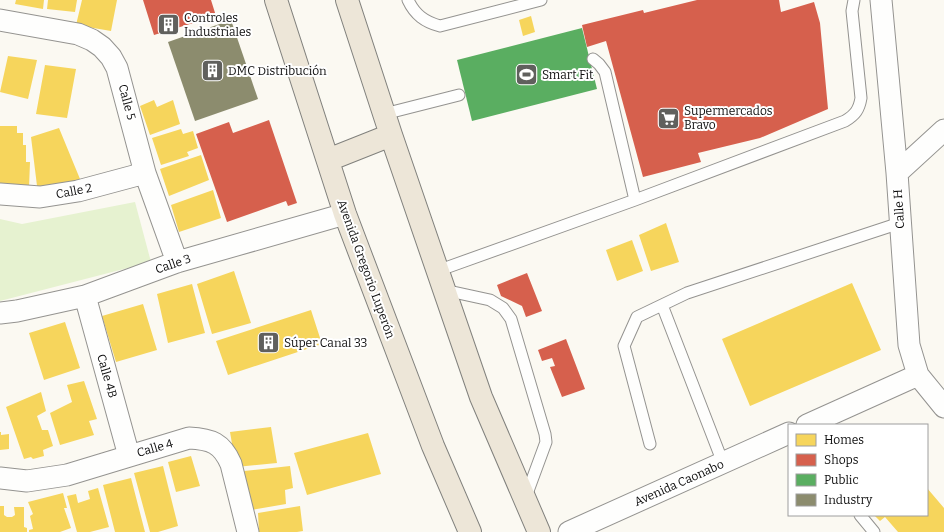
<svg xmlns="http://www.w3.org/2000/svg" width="944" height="532" viewBox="0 0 944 532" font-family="Bitter,serif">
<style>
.green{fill:#e6f2d0}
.homes{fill:#f6d55c}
.shops{fill:#d6604d}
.public{fill:#5aae61}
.industry{fill:#8c8c6e}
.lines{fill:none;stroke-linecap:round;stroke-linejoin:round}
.service-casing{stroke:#949390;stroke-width:13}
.minor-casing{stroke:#949390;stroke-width:23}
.primary-casing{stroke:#81817d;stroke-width:24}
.service{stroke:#fefefd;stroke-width:11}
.minor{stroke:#fefefd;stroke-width:21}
.primary{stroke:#ede6d8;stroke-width:22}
.labels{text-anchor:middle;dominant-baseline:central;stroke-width:4;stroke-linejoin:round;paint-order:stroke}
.poi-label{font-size:12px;fill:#0d0d0d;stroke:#fff;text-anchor:start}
.street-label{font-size:12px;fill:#0d0d0d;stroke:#fff}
</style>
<rect width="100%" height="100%" fill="#fbf9f2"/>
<path class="green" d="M135 202 151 262 0 301V219L22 224Z"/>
<path class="homes" d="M16 0H44L43 9 15 4Z
M48 0H77L75 12 47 9Z
M82 0H117L111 31 76 25Z
M531 16 535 32 523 36 519 20Z
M8 56 37 60 28 99 0 92Z
M45 65 76 69 67 118 36 114Z
M154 100 157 107 173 100 180 124 150 135 140 106Z
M0 126H17V133H23V145H26V162H30L29 188 0 184Z
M59 128 80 179 38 194 31 137Z
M181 129 183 134 193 131 198 148 187 152 189 156 161 165 152 138Z
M201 155 209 180 169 196 160 169Z
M213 190 221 218 179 232 171 205Z
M666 223 679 262 651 271 639 235Z
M632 240 643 271 617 281 606 250Z
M234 271 251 323 212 334 197 284Z
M852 283 881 350 750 406 722 339Z
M192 284 205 333 168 343 157 294Z
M143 304 157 350 116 362 102 316Z
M311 310 322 344 228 375 216 341Z
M65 322 80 368 44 380 29 333Z
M84 381 97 419 89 421 94 435 60 445 50 413 72 402 67 385Z
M41 392 46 411 37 416 42 430H48L53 446 43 450 44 456 33 459 31 457 24 459 6 407Z
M271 427 277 463 236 467 230 432Z
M0 432H1V435L9 434V449L0 450Z
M368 433 381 474 307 495 294 453Z
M191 456 200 486 176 492 168 462Z
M163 466 178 526 158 532H150L134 473Z
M290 466 293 488 285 490 286 504 251 510 244 471Z
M131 478 145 532H115L103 485Z
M98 488 109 527 90 532H77L67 496 76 494 78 503 90 499 88 491Z
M927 488 944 508V532H898L885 517 880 521 874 515H927Z
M63 493 67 508H64L71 528 60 532H29V530L33 529 30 516 33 514 28 502Z
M0 506H4V515L7 517H12L15 515 14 507H24V527L27 528V532H0Z
M300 506 303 531 297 532H259L258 513Z"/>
<path class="shops" d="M143 0H211L216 16 154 35Z
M697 0H779L781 12 814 2 820 23 828 109 760 138 698 153 701 162 643 177 606 41 587 47 582 25 643 10 644 13Z
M269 120 297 203 288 206 286 201 227 222 196 134 229 122 233 133Z
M527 273 542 311 526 317 522 306 501 296 497 285Z
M566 339 585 389 562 397 550 367 555 366 552 358 542 361 538 350Z"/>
<path class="public" d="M582 28 597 89 472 121 457 60Z"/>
<path class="industry" d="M231 20 258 99 195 121 168 42Z"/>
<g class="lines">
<defs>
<path id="service" d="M408 0C415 15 425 22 440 26L541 0
M593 59 599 64 605 72 635 200
M384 114 459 95
M437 271 635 200 845 121C855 115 859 110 861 98L852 11 854 0
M444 290 490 300 503 308 511 319 545 434 546 442 525 499
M662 305 723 463
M650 444 624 346 637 317 687 293 900 223
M860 515 874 532"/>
<path id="minor" d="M881 0 897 173 909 345 918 375 944 407
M0 20 78 34 92 40 102 47 111 57 117 68 145 173 177 262
M897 173 944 130
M0 194 40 197 78 191 145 173
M85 296 129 456
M0 313 17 311 85 296 177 262 345 214
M807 425 918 375
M0 478 27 481 67 475 189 438C211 439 222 443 231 464L248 532
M569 532 789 433"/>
<path id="primary" d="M276 0 345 214 433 446 470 532
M347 0 391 135 481 397 539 532
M328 160 391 135"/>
</defs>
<use href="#service" class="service-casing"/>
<use href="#minor" class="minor-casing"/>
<use href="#primary" class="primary-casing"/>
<use href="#service" class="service"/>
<use href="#minor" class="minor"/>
<use href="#primary" class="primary"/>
</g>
<defs>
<symbol id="building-square" viewBox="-11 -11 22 22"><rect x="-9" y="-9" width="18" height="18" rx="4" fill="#60605d" stroke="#fff"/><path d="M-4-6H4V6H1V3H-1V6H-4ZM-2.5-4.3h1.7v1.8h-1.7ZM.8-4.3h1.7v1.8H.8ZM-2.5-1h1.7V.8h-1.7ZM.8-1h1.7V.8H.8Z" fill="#fff"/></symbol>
<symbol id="stadium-square" viewBox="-11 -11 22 22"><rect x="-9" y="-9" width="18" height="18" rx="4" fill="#60605d" stroke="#fff"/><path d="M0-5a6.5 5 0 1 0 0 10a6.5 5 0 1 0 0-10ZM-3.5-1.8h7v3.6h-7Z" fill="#fff"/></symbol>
<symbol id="supermarket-square" viewBox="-11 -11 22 22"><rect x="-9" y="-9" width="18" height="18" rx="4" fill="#60605d" stroke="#fff"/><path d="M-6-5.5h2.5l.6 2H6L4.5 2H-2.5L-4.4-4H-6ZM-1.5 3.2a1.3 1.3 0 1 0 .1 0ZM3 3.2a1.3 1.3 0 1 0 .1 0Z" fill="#fff"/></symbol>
</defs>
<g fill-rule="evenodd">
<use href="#building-square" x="156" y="12" width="25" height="25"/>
<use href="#building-square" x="200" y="58" width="25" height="25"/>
<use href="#stadium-square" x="514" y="62" width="25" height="25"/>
<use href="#supermarket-square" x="656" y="106" width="25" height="25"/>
<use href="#building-square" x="256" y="330" width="25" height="25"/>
</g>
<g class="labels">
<g class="poi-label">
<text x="184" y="18">Controles<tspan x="184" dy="14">Industriales</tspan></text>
<text x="228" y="71">DMC Distribución</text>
<text x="542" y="75">Smart Fit</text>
<text x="684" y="111">Supermercados<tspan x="684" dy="14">Bravo</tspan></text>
<text x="284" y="343">Súper Canal 33</text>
</g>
<g class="street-label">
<text transform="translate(127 102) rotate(75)">Calle 5</text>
<text transform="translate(74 191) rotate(-11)">Calle 2</text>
<text transform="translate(899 209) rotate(-94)">Calle H</text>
<text transform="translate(173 264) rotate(-19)">Calle 3</text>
<text transform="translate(366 269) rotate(70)">Avenida Gregorio Luperón</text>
<text transform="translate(107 376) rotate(74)">Calle 4B</text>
<text transform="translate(155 448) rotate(-16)">Calle 4</text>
<text transform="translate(679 483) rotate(-24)">Avenida Caonabo</text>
</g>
</g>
<rect x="788" y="424" width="140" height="92" fill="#ffffff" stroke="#9e9e9e"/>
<rect x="796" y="434" width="20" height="12" fill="#f6d55c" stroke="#9e9e9e"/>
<text x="824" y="444" font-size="12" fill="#0d0d0d">Homes</text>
<rect x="796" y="454" width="20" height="12" fill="#d6604d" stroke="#9e9e9e"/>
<text x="824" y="464" font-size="12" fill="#0d0d0d">Shops</text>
<rect x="796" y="474" width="20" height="12" fill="#5aae61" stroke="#9e9e9e"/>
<text x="824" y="484" font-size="12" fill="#0d0d0d">Public</text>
<rect x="796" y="494" width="20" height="12" fill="#8c8c6e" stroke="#9e9e9e"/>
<text x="824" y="504" font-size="12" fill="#0d0d0d">Industry</text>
</svg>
